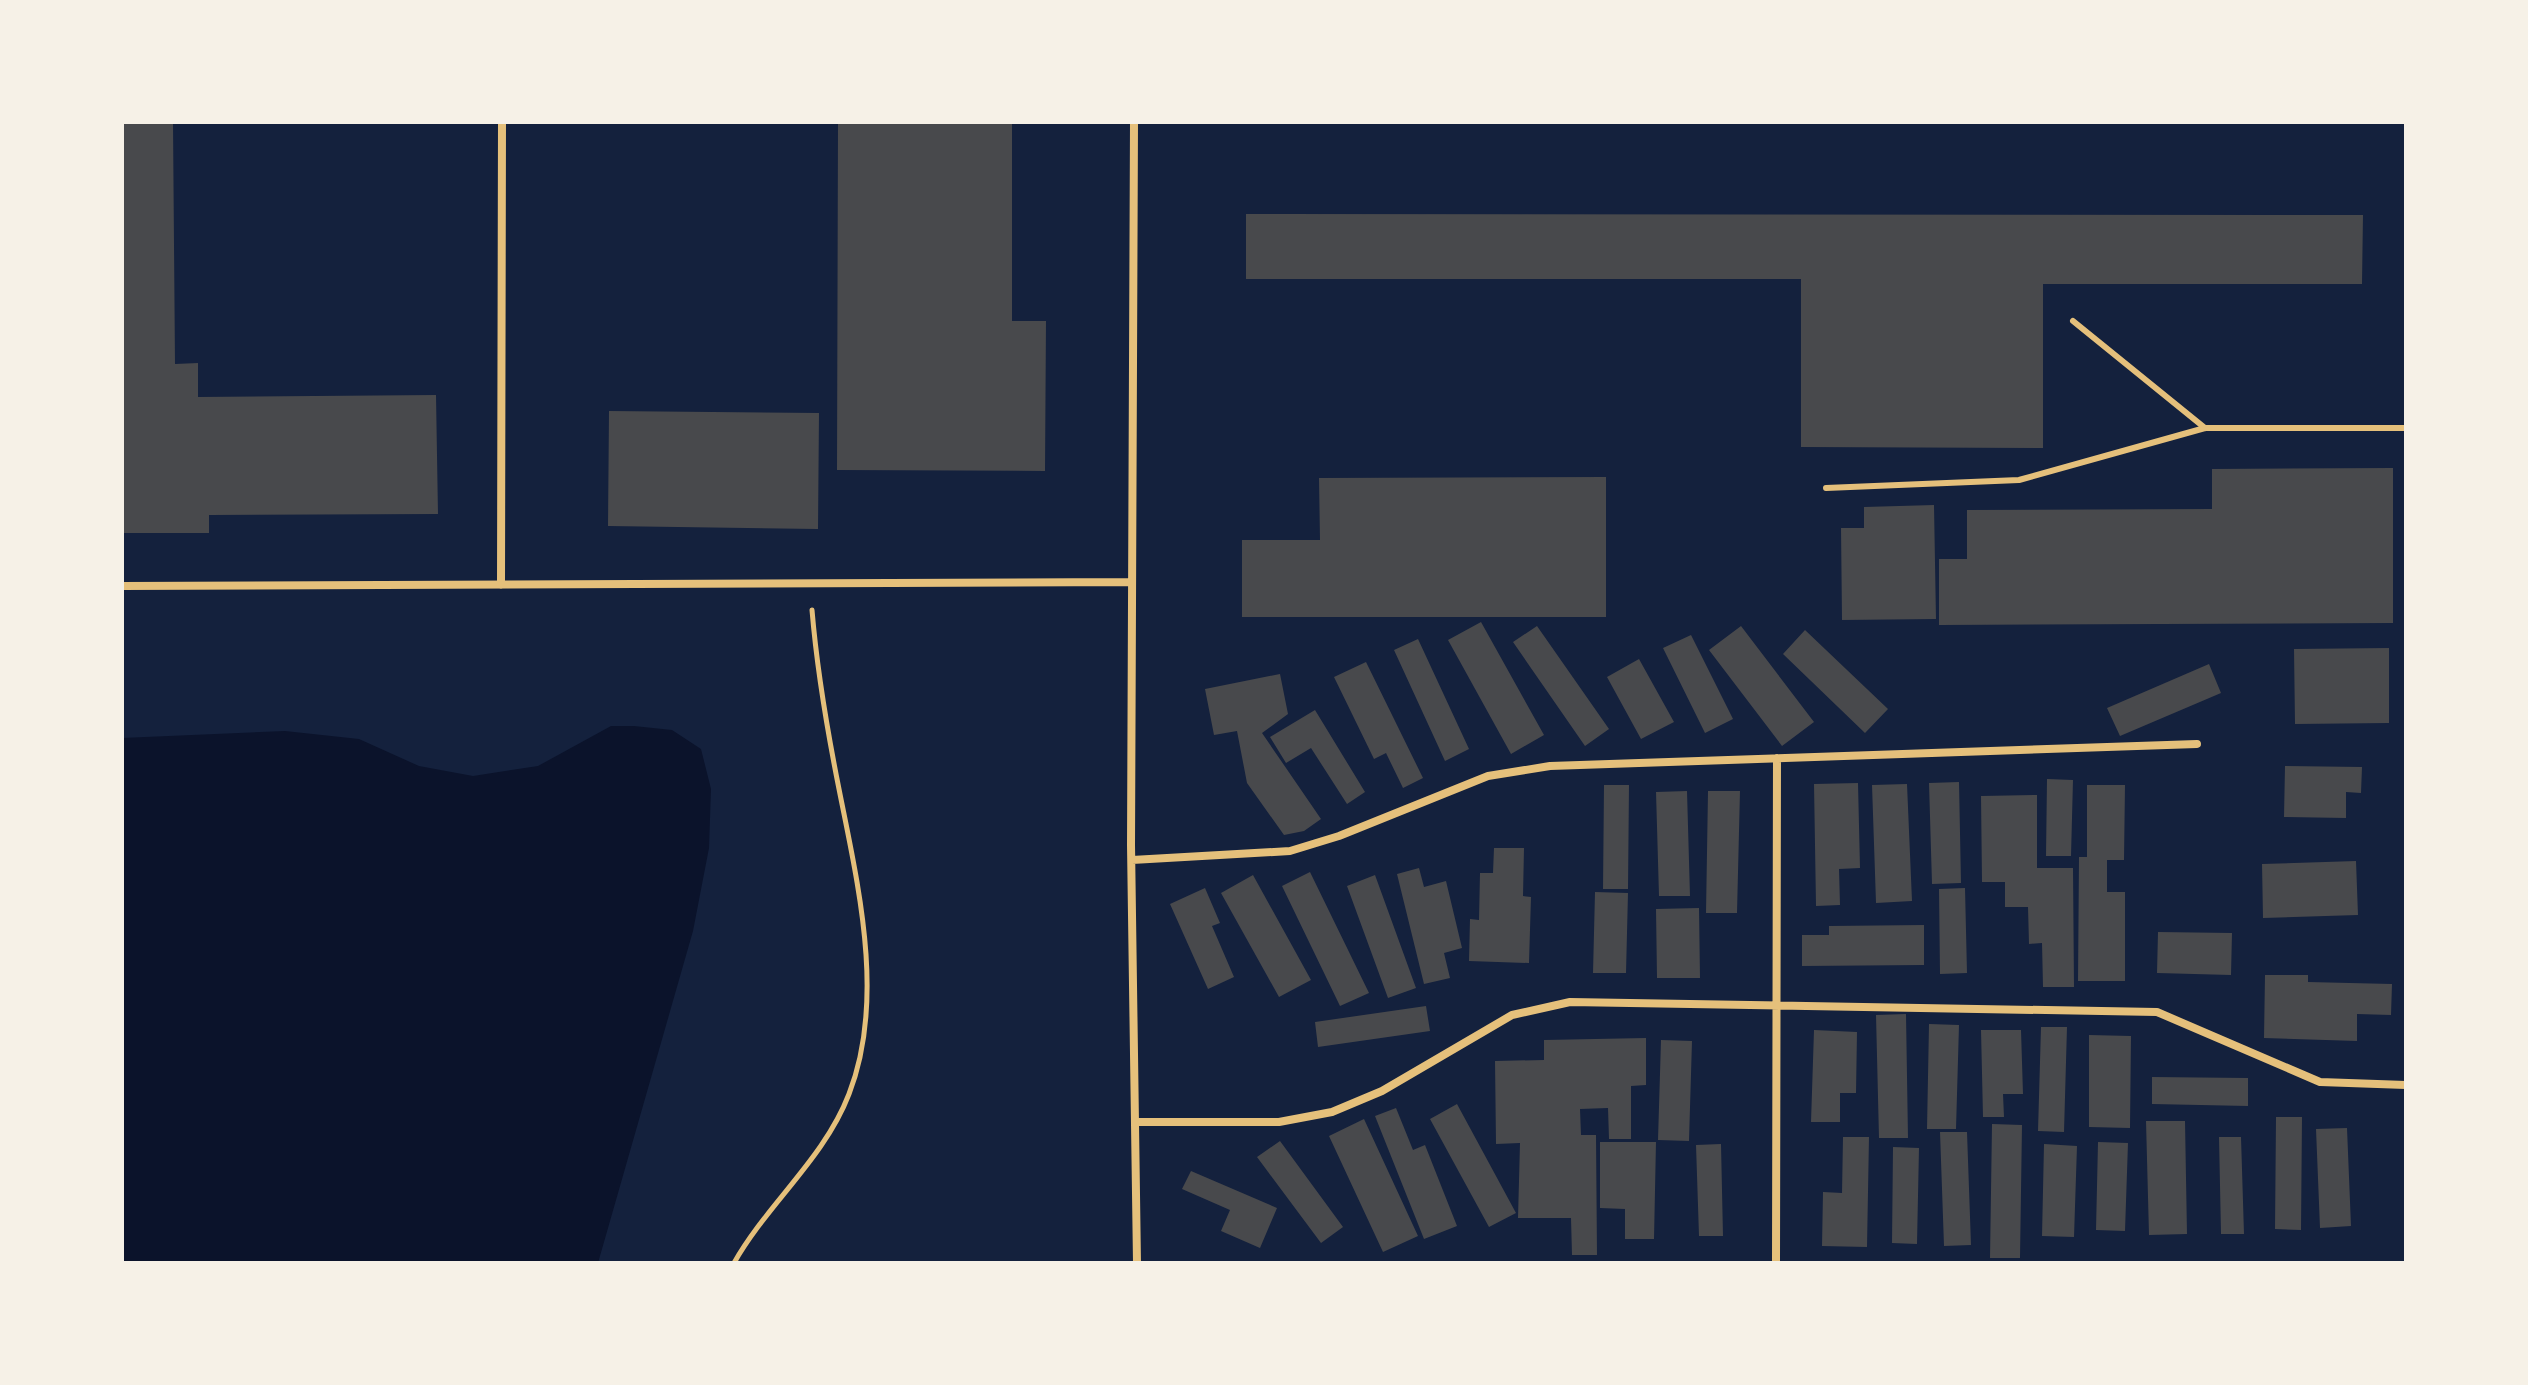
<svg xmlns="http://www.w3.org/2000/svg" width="2528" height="1385" viewBox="0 0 2528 1385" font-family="Helvetica,sans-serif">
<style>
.water{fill:#0b132b}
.building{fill:#48494c}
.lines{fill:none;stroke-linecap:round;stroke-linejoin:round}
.path{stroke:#e5c07b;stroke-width:5}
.service{stroke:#e5c07b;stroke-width:6}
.minor{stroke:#e5c07b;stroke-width:8}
</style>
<rect width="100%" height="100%" fill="#14213d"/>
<path class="water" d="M611 726H634L672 730 701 749 711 789 709 848 693 931 598 1263H122V738L285 731 359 739 419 766 473 776 538 766Z"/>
<path class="building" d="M122 122H173L175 364 198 363V397L436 395 438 514 209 515V533H122Z
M838 122H1012V321H1046L1045 471 837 470Z
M1246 214 2363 215 2362 284H2043V448L1801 447V279H1246Z
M609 411 819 413 818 529 608 526Z
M2393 468V623L1939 625V559H1967V510L2212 509V469Z
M1606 477V617H1242V540H1320L1319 478Z
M1934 505 1936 619 1842 620 1841 528H1864V507Z
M1481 622 1544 735 1511 754 1448 640Z
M1537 626 1609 729 1585 746 1513 642Z
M1741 626 1814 722 1782 746 1709 650Z
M1805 630 1888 709 1865 733 1783 654Z
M1691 635 1733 719 1705 733 1663 648Z
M1418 639 1469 749 1445 761 1394 650Z
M2389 648V723L2295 724 2294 649Z
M1639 659 1674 722 1641 739 1607 677Z
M1366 662 1423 778 1403 788 1386 753 1374 759 1334 677Z
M2209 664 2221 693 2120 736 2107 708Z
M1280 674 1288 714 1262 733 1321 819 1304 831 1284 835 1247 783 1237 731 1214 735 1205 689Z
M1315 710 1365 792 1347 804 1311 748 1286 763 1270 737Z
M2285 766 2362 767 2361 793 2346 792V818L2284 817Z
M2047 779 2073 780 2071 856H2046Z
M1959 782 1961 883 1932 884 1929 783Z
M1858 783 1860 868 1839 869 1840 905 1816 906 1814 784Z
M1907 784 1912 901 1876 903 1872 785Z
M1604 785H1629L1628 889H1603Z
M2087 785H2125L2124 860H2107V892H2125V981H2078L2079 857H2087Z
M1687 791 1690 896H1659L1656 792Z
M1708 791H1740L1737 913H1706Z
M2037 795V868H2073L2074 987H2043L2042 943 2029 944 2028 907H2005V882H1982L1981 796Z
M1494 848H1524L1523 896 1531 897 1529 963 1469 961 1470 919 1479 920 1480 873H1493Z
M2356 861 2358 915 2263 918 2262 864Z
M1419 868 1424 887 1446 881 1462 948 1444 953 1450 978 1424 984 1397 874Z
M1310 872 1369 993 1340 1006 1282 886Z
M1253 875 1311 980 1279 997 1221 893Z
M1375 875 1416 988 1388 998 1347 886Z
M1205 888 1220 923 1212 926 1234 977 1208 989 1170 904Z
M1965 888 1967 973 1940 974 1939 889Z
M1595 892 1628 893 1626 973H1593Z
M1699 908 1700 978H1657L1656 909Z
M1924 925V965L1802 966V935H1829V926Z
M2158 932 2232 933 2231 975 2157 973Z
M2265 975H2308V982L2392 984 2391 1015 2357 1014V1041L2264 1038Z
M1426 1006 1430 1031 1318 1047 1315 1022Z
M1906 1014 1908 1138H1879L1876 1015Z
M1929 1024 1959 1025 1956 1129H1927Z
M2041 1027H2067L2064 1132 2038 1131Z
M1814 1030 1857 1032 1856 1093H1840V1122H1811Z
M1981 1030H2021L2023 1094H2003L2004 1117H1983Z
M2089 1035 2131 1036 2130 1128 2089 1127Z
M1646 1038V1085L1631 1086V1139H1609L1608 1108 1580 1109 1581 1135H1596L1597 1255H1572L1571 1218H1518L1520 1143 1496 1144 1495 1061 1544 1060V1040Z
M1661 1040 1692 1041 1689 1141 1658 1140Z
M2152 1077 2248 1078V1106L2152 1104Z
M1457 1104 1516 1213 1489 1227 1430 1119Z
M1396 1108 1413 1150 1425 1145 1457 1226 1424 1239 1375 1116Z
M2276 1117H2302L2301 1230 2275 1229Z
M1364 1119 1418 1236 1383 1252 1329 1136Z
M2146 1121H2185L2187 1234 2149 1235Z
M1992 1124 2022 1125 2020 1258H1990Z
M2347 1128 2351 1226 2320 1228 2316 1129Z
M1940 1132H1967L1971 1245 1944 1246Z
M1843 1137H1869L1867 1247 1822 1246 1823 1192 1842 1193Z
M2219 1137H2241L2244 1234H2221Z
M1280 1141 1343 1227 1321 1243 1257 1157Z
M1600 1142H1656L1654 1239H1625V1209L1600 1208Z
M2098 1142 2128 1143 2125 1231 2096 1230Z
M1721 1144 1723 1236H1699L1696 1145Z
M2044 1144 2077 1146 2074 1237 2042 1236Z
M1893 1147 1919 1148 1917 1244 1892 1243Z
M1191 1171 1277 1208 1260 1248 1221 1231 1230 1210 1182 1189Z"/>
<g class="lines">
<path class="path" d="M734 1263C768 1203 824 1159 849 1094 886 999 858 885 839 789 827 729 817 670 812 610"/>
<path class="service" d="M2073 321 2205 428
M1826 488 2019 480 2205 428H2406"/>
<path class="minor" d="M1134 122 1131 845 1137 1263
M501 585 502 122
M122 586 1131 582
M1132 860 1290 851 1339 836 1488 776 1550 766 2197 744
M1135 1122H1279L1332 1112 1382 1091 1512 1015 1570 1002 2157 1012 2320 1082 2406 1085
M1776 1263 1777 758"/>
</g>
<rect width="2528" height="1385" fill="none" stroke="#f6f1e7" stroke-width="248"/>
</svg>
